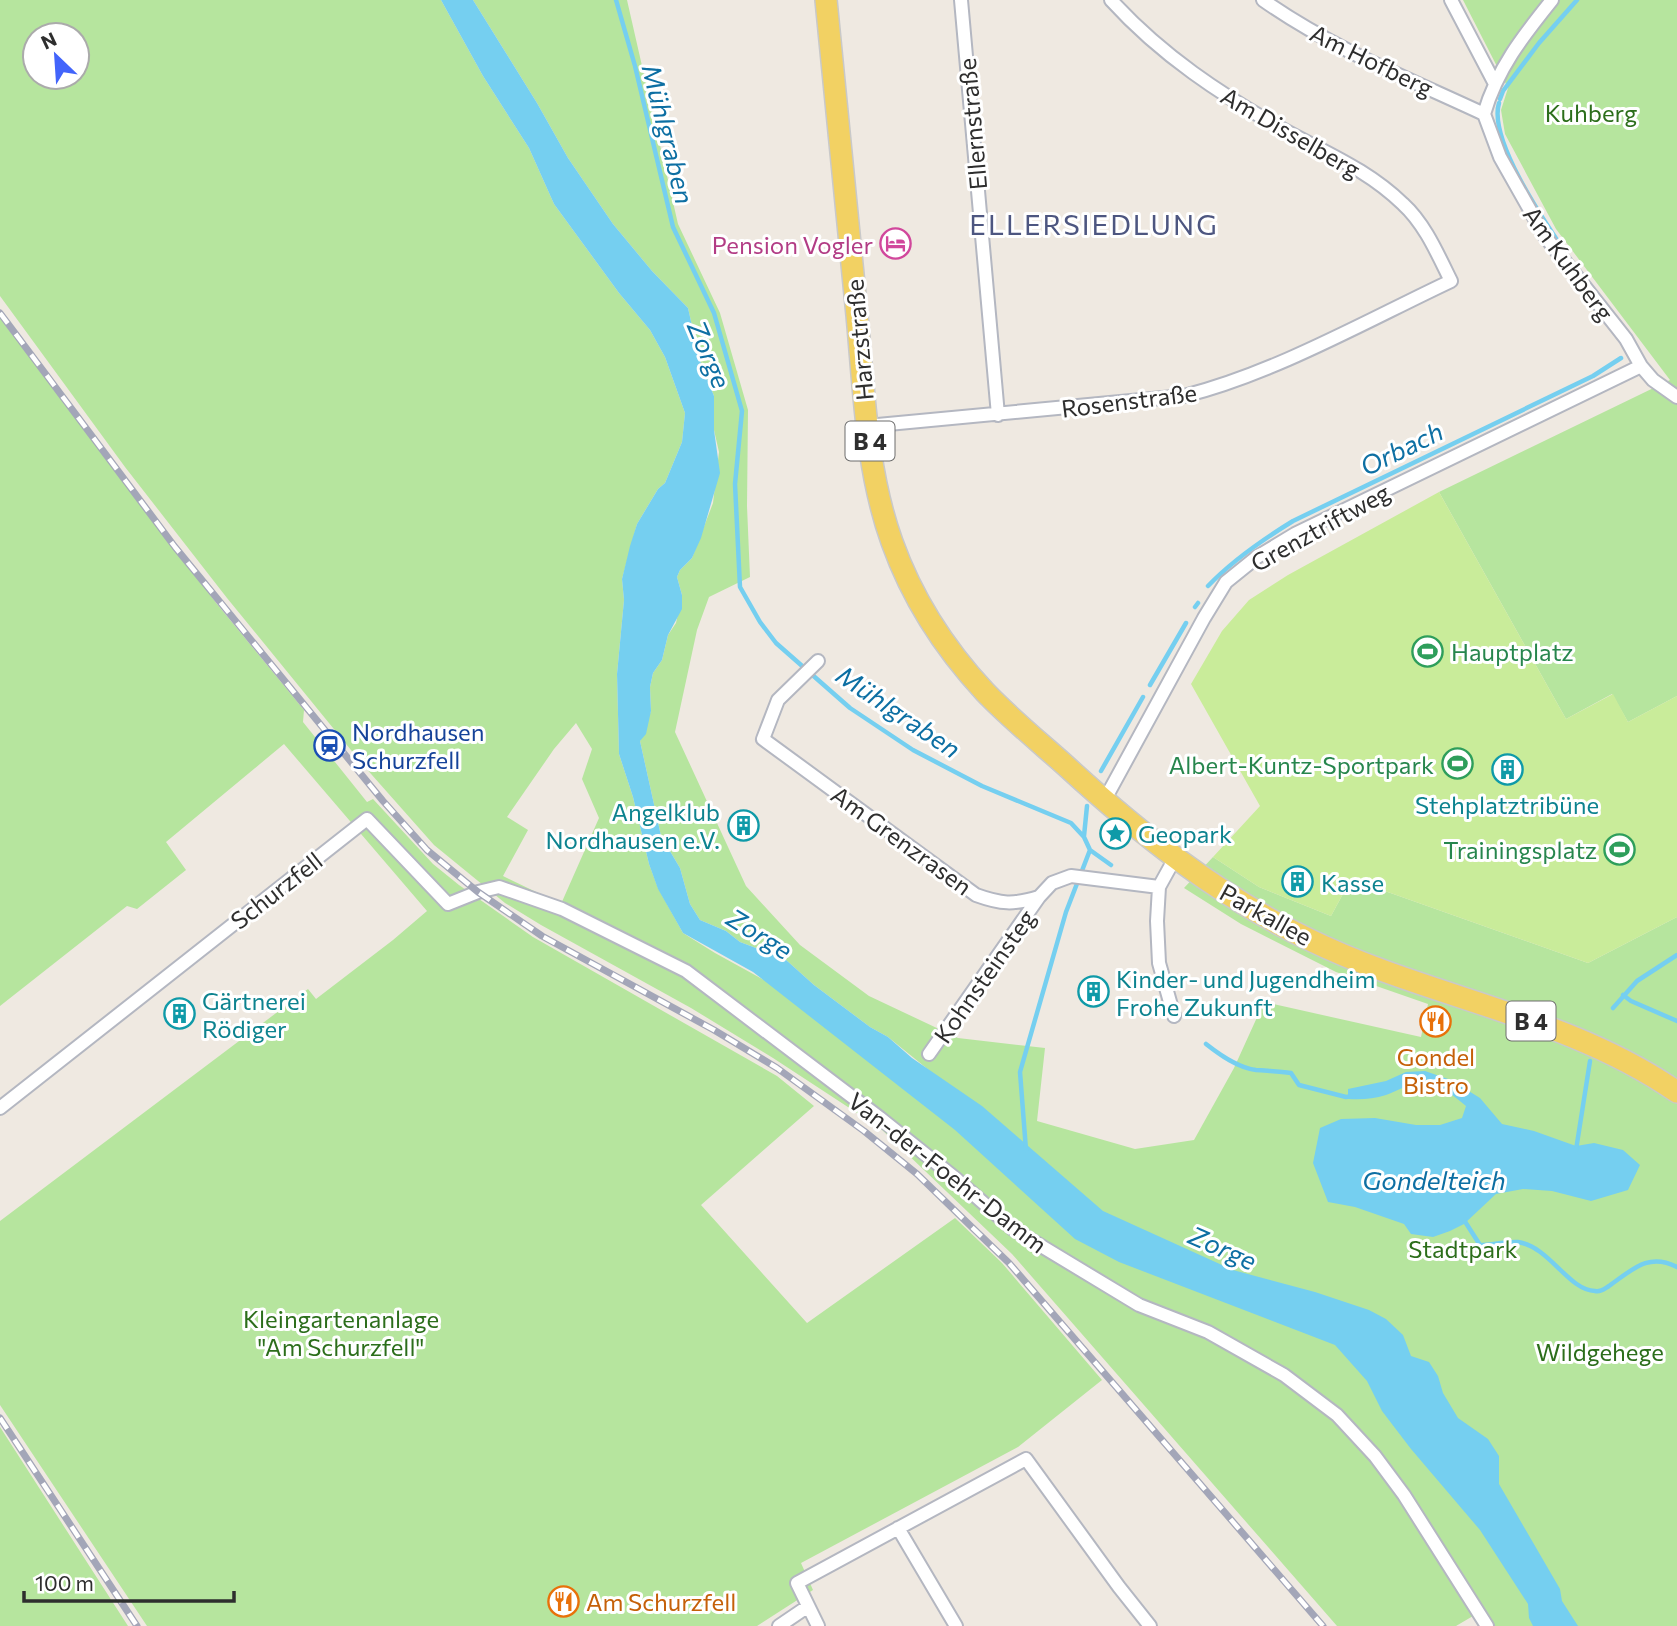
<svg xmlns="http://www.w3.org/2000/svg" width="1677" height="1626" viewBox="0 0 1677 1626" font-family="Commissioner,sans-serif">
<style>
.green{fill:#b6e59e;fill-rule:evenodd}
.pitch{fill:#c9ec9a}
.water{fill:#75cff0}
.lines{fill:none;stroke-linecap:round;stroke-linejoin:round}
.stream{stroke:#75cff0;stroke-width:4.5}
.minor-casing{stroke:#b4b7c1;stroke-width:16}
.primary-casing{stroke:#c9c9c9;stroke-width:24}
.minor{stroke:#fff;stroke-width:12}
.primary{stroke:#f2d163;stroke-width:21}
.rail-casing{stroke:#a3a6b8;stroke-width:7}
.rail{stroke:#fff;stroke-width:4.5;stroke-dasharray:13;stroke-linecap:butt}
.labels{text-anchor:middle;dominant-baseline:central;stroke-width:6;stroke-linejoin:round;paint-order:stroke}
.shield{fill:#fff;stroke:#6d6d6d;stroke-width:2}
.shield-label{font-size:23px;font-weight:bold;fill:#2e2e2e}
.street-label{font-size:24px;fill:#2e2e2e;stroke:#fff}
.park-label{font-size:24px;fill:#2c6e1b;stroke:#fff}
.hotel-label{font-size:24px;fill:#b23c85;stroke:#fff;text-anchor:end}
.leisure-label{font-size:24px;fill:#27864d;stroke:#fff;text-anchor:end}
.transit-label{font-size:24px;fill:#164399;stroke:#fff;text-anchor:start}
.culture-label{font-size:24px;fill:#0d838f;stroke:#fff;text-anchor:start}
.food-label{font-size:24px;fill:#c56008;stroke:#fff}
.water-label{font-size:26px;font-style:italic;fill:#0d6fa3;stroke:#fff}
.quarter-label{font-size:28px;letter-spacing:2px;fill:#4d5680;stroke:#fff}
</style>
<rect width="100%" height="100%" fill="#efe9e1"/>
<path class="green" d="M0 0H441L483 76 529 148 554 204 619 293 650 330 665 357 685 413 682 442 665 483 658 489 637 524 622 579 624 600 617 674 619 754 633 797 649 864 658 888 683 933 715 953 930 1071 888 1037 870 1027 814 985 785 959 740 942 726 931 700 920 690 904 680 868 661 836 640 741 651 711 650 687 653 673 662 660 668 635 676 623 682 595 677 577 680 570 692 558 713 503 719 452 714 430V396L700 361 688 308 652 271 613 224 568 158 537 103 473 0H627L678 224 720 313 748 410 747 506 750 577 709 597 697 630 675 732 746 886 800 945 869 996 958 1038 1045 1048 1037 1121 1135 1149 1194 1140 1234 1068 1264 1002 1421 1037 1428 1004 1336 972 1241 924 1184 888 1213 857 1259 887 1331 916 1351 879 1588 963 1677 917V1626H1479L1473 1616 1456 1626H1337L1012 1254 880 1128 773 1058 691 1008 541 925 505 903 434 845 364 766 227 598 125 467 0 296ZM35 35H77V77H35ZM576 723 592 749 582 779 599 818 561 904 503 876 528 830 507 817 554 749Z
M1463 0H1677V696L1628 722 1612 694 1566 719 1439 492 1670 380 1556 229 1505 134 1501 110 1508 88Z
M0 318 217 604 304 710 303 722 367 802 373 799 433 864 459 885 533 937 777 1076 814 1106 701 1205 807 1323 955 1218 1002 1263 1102 1380 1018 1447 801 1563 813 1590 757 1626H147L0 1405V1221L308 989 316 999 393 940 427 911 284 744 166 842 186 870 137 909 127 906 0 1006Z
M0 1427 128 1626H0Z"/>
<path class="pitch" d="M1439 492 1566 719 1613 694 1628 722 1677 696V917L1588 963 1351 879 1331 916 1259 887 1213 857 1260 806 1191 684 1222 631 1249 600 1288 575Z"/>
<path class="water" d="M441 0H473L537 103 568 158 613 224 652 271 688 308 700 361 714 396V430L720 473 701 538 692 558 680 570 677 577 682 595V609L668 635 662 660 653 673 650 687 651 711 646 734 640 741 661 836 680 868 690 904 700 920 726 931 740 942 785 959 814 985 870 1027 888 1037 912 1058 982 1106 1103 1211 1233 1270 1315 1292 1369 1310 1386 1319 1403 1335 1411 1356 1429 1362 1438 1376 1443 1393 1458 1418 1488 1439 1499 1456V1484L1560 1589 1562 1601 1578 1626H1533L1529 1618 1528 1604 1480 1530 1411 1449 1382 1411 1367 1381 1335 1345 1119 1262 1075 1239 955 1130 753 972 683 933 658 889 649 864 633 797 619 754 617 674 624 600 622 579 630 546 637 524 658 489 665 483 682 442 685 413 665 357 650 330 619 293 554 204 529 148 483 76Z
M1425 1071 1451 1080 1480 1098 1502 1124 1534 1131 1576 1146 1594 1143 1623 1150 1640 1165 1628 1190 1591 1201 1552 1191 1523 1189 1496 1194 1464 1224 1450 1231 1433 1237 1411 1234 1404 1224 1355 1207 1328 1202 1313 1163 1320 1128 1341 1119 1375 1118 1416 1125H1440L1462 1118 1466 1106C1455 1097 1442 1086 1428 1083 1413 1080 1400 1090 1386 1095 1373 1099 1362 1100 1348 1099V1089L1386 1081 1406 1072Z"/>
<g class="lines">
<path class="stream" d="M616 0 635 66 673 227 714 313 742 411 735 484 740 587 760 622 776 643 850 708 913 750 982 786 1071 823 1084 837 1090 850 1066 912 1020 1072 1026 1150
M1500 99 1503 91 1539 43 1577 0
M1499 103C1488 139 1544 221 1565 252
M1208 586C1233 560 1262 540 1293 521L1593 376 1621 358
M1195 607 1198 603
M1150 685 1186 623
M1101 771 1143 697
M1084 836 1087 806
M1090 850 1111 865
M1623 995 1631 1001 1677 1021
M1613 1008 1637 981 1677 955
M1206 1044C1220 1055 1238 1068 1256 1070 1268 1071 1279 1071 1291 1073L1299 1085 1346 1097 1354 1096
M1576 1150 1590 1061
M1464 1220 1480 1245C1492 1245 1507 1241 1518 1242 1550 1247 1568 1290 1595 1291 1601 1292 1604 1289 1609 1286 1632 1270 1648 1252 1677 1267"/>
<defs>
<path id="minor" d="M961 0 998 415
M1263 0C1331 48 1409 79 1484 114
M1451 0 1494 82
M1484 114 1500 157 1544 235 1626 339 1641 366 1653 380 1677 397
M1484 114C1497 69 1523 36 1552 0
M867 426 1184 396C1275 373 1366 321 1451 281 1438 255 1425 224 1403 204 1368 170 1328 154 1286 131 1221 95 1161 55 1111 0
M818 661 778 700 763 739 976 895C1001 904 1013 905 1039 897
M1104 801 1204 618 1226 582 1257 557 1295 534 1641 366
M1174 1016 1159 963 1157 921 1159 887 1175 858
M929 1054 1039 897 1052 883 1071 876 1159 887
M0 1108 367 819 448 904 478 892 499 887 562 909 686 971 880 1118 955 1178 1013 1229 1139 1305 1208 1332 1284 1375 1337 1415 1375 1456 1404 1495 1487 1626
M898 1528 956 1626
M779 1626 807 1607
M818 1626 797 1583 1026 1459 1119 1587 1150 1626"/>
<path id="primary" d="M826 0C836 105 847 210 857 315 864 390 866 470 892 542 912 598 945 649 985 692 1010 718 1038 741 1065 765 1139 833 1217 895 1308 939 1428 998 1566 1015 1677 1092"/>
</defs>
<use href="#minor" class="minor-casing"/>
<use href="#primary" class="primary-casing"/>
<use href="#minor" class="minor"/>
<use href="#primary" class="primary"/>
<defs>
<path id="rail" d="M0 313 175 547 383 801 427 850 478 892 542 936 714 1030 777 1068 864 1131 917 1174 1009 1263 1323 1626
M0 1418 137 1626"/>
</defs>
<use href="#rail" class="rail-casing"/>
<use href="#rail" class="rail"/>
</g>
<defs>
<symbol id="hotel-ring" viewBox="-11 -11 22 22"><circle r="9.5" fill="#fff" stroke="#d1479c" stroke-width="1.5"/><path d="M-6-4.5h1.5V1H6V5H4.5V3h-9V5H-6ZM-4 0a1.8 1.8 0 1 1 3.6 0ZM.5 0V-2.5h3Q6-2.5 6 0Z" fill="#d1479c"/></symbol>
<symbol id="stadium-ring" viewBox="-11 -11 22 22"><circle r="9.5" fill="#fff" stroke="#2e9e5b" stroke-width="1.5"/><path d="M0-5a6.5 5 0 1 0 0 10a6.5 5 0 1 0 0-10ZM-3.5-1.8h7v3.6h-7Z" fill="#2e9e5b"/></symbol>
<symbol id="station-ring" viewBox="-11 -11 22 22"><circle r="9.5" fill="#fff" stroke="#1a4fb4" stroke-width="1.5"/><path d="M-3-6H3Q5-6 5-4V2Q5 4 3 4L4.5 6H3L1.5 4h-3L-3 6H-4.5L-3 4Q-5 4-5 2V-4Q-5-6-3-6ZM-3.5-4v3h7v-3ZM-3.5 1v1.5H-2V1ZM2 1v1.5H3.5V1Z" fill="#1a4fb4"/></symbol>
<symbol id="building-ring" viewBox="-11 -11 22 22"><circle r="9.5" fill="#fff" stroke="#0f9aa8" stroke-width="1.5"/><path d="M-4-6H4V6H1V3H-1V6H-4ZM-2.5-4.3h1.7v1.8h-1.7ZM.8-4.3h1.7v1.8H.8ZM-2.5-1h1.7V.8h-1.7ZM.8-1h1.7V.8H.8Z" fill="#0f9aa8"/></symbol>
<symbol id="sight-ring" viewBox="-11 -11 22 22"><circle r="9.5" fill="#fff" stroke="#0f9aa8" stroke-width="1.5"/><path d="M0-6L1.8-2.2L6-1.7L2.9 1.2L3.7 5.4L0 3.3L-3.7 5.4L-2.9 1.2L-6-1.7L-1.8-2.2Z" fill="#0f9aa8"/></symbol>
<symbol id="restaurant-ring" viewBox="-11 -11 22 22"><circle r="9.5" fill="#fff" stroke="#e8710a" stroke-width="1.5"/><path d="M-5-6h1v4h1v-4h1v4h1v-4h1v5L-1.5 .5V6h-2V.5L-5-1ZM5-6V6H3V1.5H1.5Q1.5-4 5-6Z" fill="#e8710a"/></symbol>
</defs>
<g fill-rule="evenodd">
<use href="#hotel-ring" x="878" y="226" width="35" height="35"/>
<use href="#stadium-ring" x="1410" y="634" width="35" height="35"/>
<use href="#station-ring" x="312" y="728" width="35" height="35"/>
<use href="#stadium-ring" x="1440" y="746" width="35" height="35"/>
<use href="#building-ring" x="1490" y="752" width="35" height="35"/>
<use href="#building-ring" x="726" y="808" width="35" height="35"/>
<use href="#sight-ring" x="1098" y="816" width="35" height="35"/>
<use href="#stadium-ring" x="1602" y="832" width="35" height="35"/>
<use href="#building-ring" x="1280" y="864" width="35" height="35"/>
<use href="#building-ring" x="1076" y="974" width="35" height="35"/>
<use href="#building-ring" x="162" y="996" width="35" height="35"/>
<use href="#restaurant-ring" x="1418" y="1004" width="35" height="35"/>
<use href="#restaurant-ring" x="546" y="1584" width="35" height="35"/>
</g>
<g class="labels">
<g class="shield">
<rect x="845.5" y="421.5" width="49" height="39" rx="5"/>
<rect x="1506.5" y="1001.5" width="49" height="39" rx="5"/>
</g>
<g class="shield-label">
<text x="870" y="441">B 4</text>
<text x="1531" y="1021">B 4</text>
</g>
<g class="street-label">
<text transform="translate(1372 60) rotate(26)">Am Hofberg</text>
<text transform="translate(972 124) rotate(-95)">Ellernstraße</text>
<text transform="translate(1291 132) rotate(30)">Am Disselberg</text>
<text transform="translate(1569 263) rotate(54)">Am Kuhberg</text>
<text transform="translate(859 340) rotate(-95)">Harzstraße</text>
<text transform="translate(1129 400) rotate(-7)">Rosenstraße</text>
<text transform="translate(1320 527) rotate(-29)">Grenztriftweg</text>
<text transform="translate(902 840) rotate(36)">Am Grenzrasen</text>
<text transform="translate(276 890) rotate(-38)">Schurzfell</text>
<text transform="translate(1266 914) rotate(29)">Parkallee</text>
<text transform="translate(984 976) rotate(-55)">Kohnsteinsteg</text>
<text transform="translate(948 1172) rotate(38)">Van-der-Foehr-Damm</text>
</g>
<g class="park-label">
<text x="1591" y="112">Kuhberg</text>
<text x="1463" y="1248">Stadtpark</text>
<text x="341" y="1318">Kleingartenanlage<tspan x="341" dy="28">"Am Schurzfell"</tspan></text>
<text x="1600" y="1351">Wildgehege</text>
</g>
<g class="hotel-label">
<text x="873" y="244">Pension Vogler</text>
</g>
<g class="leisure-label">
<text x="1451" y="651" text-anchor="start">Hauptplatz</text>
<text x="1434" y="764">Albert-Kuntz-Sportpark</text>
<text x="1597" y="849">Trainingsplatz</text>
</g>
<g class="transit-label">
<text x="352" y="731">Nordhausen<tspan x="352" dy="28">Schurzfell</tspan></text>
</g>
<g class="culture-label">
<text x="1507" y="804" text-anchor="middle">Stehplatztribüne</text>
<text x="720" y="811" text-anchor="end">Angelklub<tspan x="720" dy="28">Nordhausen e.V.</tspan></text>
<text x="1138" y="833">Geopark</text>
<text x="1321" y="882">Kasse</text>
<text x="1116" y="978">Kinder- und Jugendheim<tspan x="1116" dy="28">Frohe Zukunft</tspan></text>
<text x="202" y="1000">Gärtnerei<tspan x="202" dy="28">Rödiger</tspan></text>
</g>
<g class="food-label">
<text x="1436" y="1056">Gondel<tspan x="1436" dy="28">Bistro</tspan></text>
<text x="586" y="1601" text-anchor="start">Am Schurzfell</text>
</g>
<g class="water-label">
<text transform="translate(669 134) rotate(76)">Mühlgraben</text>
<text transform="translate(710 354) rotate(67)">Zorge</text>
<text transform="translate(1401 448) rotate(-26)">Orbach</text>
<text transform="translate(899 711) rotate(34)">Mühlgraben</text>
<text transform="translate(760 933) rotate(32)">Zorge</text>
<text x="1434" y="1179">Gondelteich</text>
<text transform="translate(1223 1247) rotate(24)">Zorge</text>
</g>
<g class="quarter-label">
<text x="1094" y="224">ELLERSIEDLUNG</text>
</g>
</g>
<g transform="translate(56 56) rotate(335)"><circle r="33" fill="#ffffff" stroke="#ababab" stroke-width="2"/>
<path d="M0-5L12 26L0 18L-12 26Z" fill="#4264fb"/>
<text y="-10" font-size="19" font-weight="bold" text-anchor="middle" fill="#2e2e2e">N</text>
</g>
<path d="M24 1591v10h210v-10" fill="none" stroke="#2e2e2e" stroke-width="3.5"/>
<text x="35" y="1591" font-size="21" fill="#2e2e2e" stroke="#ffffff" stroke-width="5" paint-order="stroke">100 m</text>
</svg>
